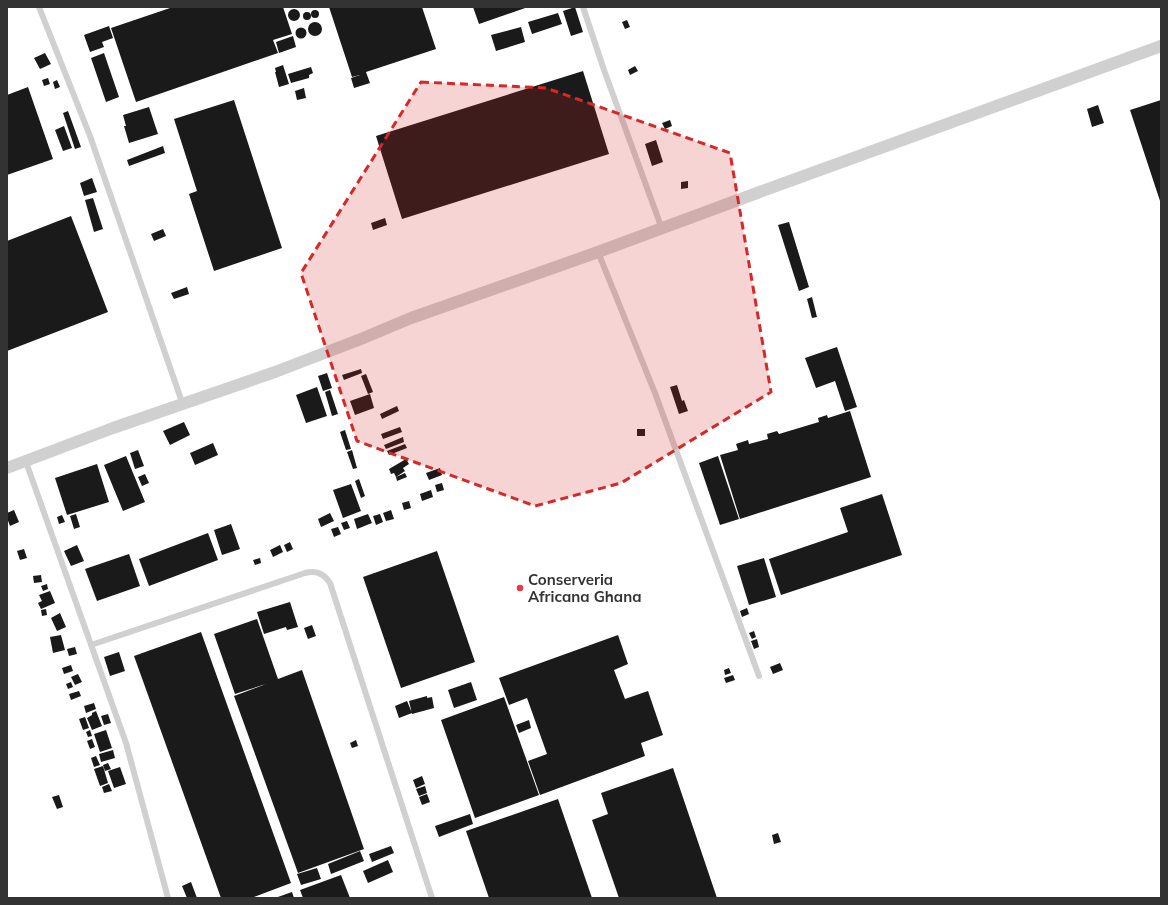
<svg xmlns="http://www.w3.org/2000/svg" width="1168" height="905" viewBox="0 0 1168 905" font-family="Mulish,sans-serif">
<style>
.building{fill:#1a1a1a}
.lines{fill:none;stroke-linecap:round;stroke-linejoin:round}
.lane{stroke:#d0d0d0;stroke-width:6}
.street{stroke:#d0d0d0;stroke-width:12}
.marked{fill:#d62828;fill-opacity:0.2;stroke:#d62828;stroke-width:3;stroke-dasharray:8 5;stroke-linejoin:round}
.poi-dot{fill:#e63946;stroke:#fff;stroke-width:1.5}
.labels{text-anchor:middle;dominant-baseline:central;stroke-width:4;stroke-linejoin:round;paint-order:stroke}
.poi-label{font-size:15px;font-weight:bold;fill:#333;stroke:#fff;text-anchor:start}
</style>
<rect width="100%" height="100%" fill="#fff"/>
<path class="building" d="M173 7H283L292 34 273 40 278 53 136 102 111 28Z
M329 7H422L436 49 366 72 370 83 354 88 351 78 360 75 352 77Z
M473 7H528L479 24Z
M575 7 583 32 571 36 563 11Z
M288 15a6 6 0 1 1 12 0a6 6 0 1 1-12 0Z
M311 14a4 4 0 1 1 8 0a4 4 0 1 1-8 0Z
M303 16a4 4 0 1 1 8 0a4 4 0 1 1-8 0Z
M558 13 562 24 532 34 528 22Z
M627 20 630 27 625 29 622 22Z
M308 29a7 7 0 1 1 14 0a7 7 0 1 1-14 0Z
M109 26 113 38 102 42 104 47 90 52 84 35Z
M521 27 525 42 496 51 491 35Z
M295.5 33a5.5 5.5 0 1 1 11 0a5.5 5.5 0 1 1-11 0Z
M293 36 296 47 279 53 276 42Z
M45 53 51 64 40 69 34 58Z
M104 53 119 97 106 102 91 58Z
M283 65 289 84 279 87 275 72H276L275 68Z
M635 66 638 71 630 75 628 70Z
M311 67 313 73 309 75V78L291 83 288 74Z
M583 71 609 154 402 219 376 136Z
M48 78 50 84 44 86 42 80Z
M57 80 60 87 55 89 53 82Z
M28 87 53 159 7 175V95Z
M304 88 306 98 297 100 295 91Z
M234 100 282 248 214 271 189 194 197 191 174 119Z
M1161 100V204L1130 110Z
M1098 105 1104 123 1092 127 1087 109Z
M149 107 158 134 129 143 124 126H126L123 115Z
M68 111 81 147 75 149 63 113Z
M670 120 672 126 665 129 662 123Z
M64 126 72 148 63 151 55 130Z
M656 140 663 162 652 166 645 144Z
M163 146 165 153 129 166 127 160Z
M92 178 97 192 84 196 80 183Z
M688 181V188L681 189V182Z
M93 198 103 229 94 232 85 200Z
M71 216 108 312 7 351V241Z
M385 218 387 225 373 230 371 223Z
M789 222 809 287 799 291 778 225Z
M163 229 166 236 154 241 151 234Z
M187 287 189 294 174 299 171 293Z
M812 297 817 317 812 318 807 299Z
M837 347 857 407 845 411 835 381 816 388 805 358Z
M361 369 362 373 344 380 342 375Z
M327 373 332 388 323 391 318 376Z
M366 374 373 392 368 394 361 376Z
M677 385 682 401 684 400 688 411 679 414 670 387Z
M317 387 327 416 306 423 296 395Z
M330 390 338 414 332 416 325 392Z
M370 394 374 408 355 415 350 401Z
M397 406 399 411 382 419 380 414Z
M850 411 871 477 740 519 720 455 738 450 736 444 748 440 749 444 768 439 767 434 777 431 779 434 819 422 818 418 827 415 828 418Z
M184 422 190 435 170 445 163 431Z
M400 427 402 432 383 439 381 434Z
M637 429H645V436H637Z
M345 430 351 449 346 450 340 432Z
M403 437 404 442 386 449 384 445Z
M213 443 218 455 195 465 190 453Z
M405 444 407 448 389 455 387 451Z
M138 450 144 466 135 469 130 453Z
M352 450 357 468 353 469 347 452Z
M126 456 145 502 123 511 104 465Z
M718 456 739 519 720 525 699 463Z
M406 459 409 464 403 468 405 471 396 477 394 473 391 474 389 469Z
M97 464 109 502 67 515 55 478Z
M440 468 442 475 429 480 426 473Z
M405 473 407 477 397 481 396 477Z
M145 474 149 483 142 486 138 477Z
M359 479 365 496 361 498 355 481Z
M442 483 444 490 437 492 435 485Z
M351 484 361 511 343 518 333 490Z
M431 490 433 497 422 501 420 494Z
M882 494 902 555 781 595 769 559 848 532 840 508Z
M409 501 411 508 404 510 402 503Z
M14 510 19 522 10 526 7 518V513Z
M391 510 394 519 386 521 383 513Z
M330 513 334 521 321 527 318 519Z
M76 514 80 527 74 529 70 516Z
M368 514 372 523 357 529 354 519Z
M380 514 383 522 376 525 373 516Z
M62 515 65 522 59 524 57 517Z
M347 521 350 528 344 530 341 523Z
M231 524 240 549 222 555 214 530Z
M338 527 341 534 334 537 331 529Z
M208 533 218 560 149 586 139 559Z
M290 542 293 549 287 552 284 545Z
M77 545 84 561 71 566 64 551Z
M280 545 283 552 273 557 270 550Z
M24 549 27 558 20 560 17 551Z
M437 551 475 662 401 688 363 577Z
M129 554 140 586 97 601 85 569Z
M260 558 261 563 255 565 253 560Z
M764 558 776 597 749 605 737 566Z
M41 575 42 582 34 583 33 576Z
M47 584 48 589 43 591 41 586Z
M50 591 55 603 41 609 38 603 42 601 39 595Z
M290 602 298 627 287 630 286 627 264 634 257 612Z
M747 608 749 614 742 617 740 611Z
M46 609 47 615 42 616 41 610Z
M60 613 66 627 57 631 51 618Z
M257 619 278 679 302 670 364 849 298 873 234 696 266 684 235 694 214 634Z
M312 625 316 636 308 639 304 628Z
M754 631 756 637 752 639 749 633Z
M201 632 291 883 251 898H221L134 656Z
M61 635 65 650 53 653 50 637Z
M618 635 628 664 614 670 625 699 648 691 663 735 641 743 645 756 540 795 528 761 547 754 527 698 509 705 499 678Z
M757 639 759 647 754 649 751 641Z
M75 647 77 654 69 656 67 649Z
M119 652 125 671 110 676 104 657Z
M780 663 783 670 773 674 770 667Z
M71 665 73 671 64 674 62 668Z
M729 668 731 673 725 675 724 670Z
M78 674 82 682 75 685 71 677Z
M733 675 735 680 726 683 724 678Z
M71 682 73 687 68 689 66 684Z
M471 682 477 700 454 708 448 690Z
M79 691 81 696 71 700 69 694Z
M427 696V698L432 697 434 708 412 714 409 701Z
M504 697 539 795 475 818 441 720Z
M407 701 412 713 399 718 395 706Z
M94 703 96 709 86 713 84 706Z
M96 711 102 726 92 730 87 718 92 715V713Z
M108 714 111 723 104 725 101 716Z
M85 717 89 728 83 730 79 719Z
M529 720 531 728 519 733 516 725Z
M90 730 92 736 88 737 86 732Z
M106 730 112 748 100 752 94 734Z
M92 739 95 747 90 749 87 741Z
M356 740 358 746 352 748 350 743Z
M113 750 115 758 101 762 99 754Z
M96 756 100 765 94 767 91 758Z
M108 763 111 769 105 771 103 765Z
M103 766 108 783 100 786 94 769Z
M120 767 126 784 114 788 108 771Z
M673 768 717 898H619L592 820 608 814 601 793Z
M422 776 425 784 416 788 413 780Z
M109 784 112 791 104 793 102 787Z
M425 786 427 793 419 796 416 789Z
M427 794 430 802 422 805 419 797Z
M59 795 63 807 57 809 52 797Z
M558 799 592 898H489L466 831Z
M470 814 473 824 439 837 435 826Z
M778 833 781 842 774 844 772 835Z
M391 846 394 853 372 862 369 854Z
M360 851 364 861 331 874 328 864Z
M388 860 393 872 368 883 363 871Z
M317 868 321 879 301 885 297 874Z
M341 875 350 898H303L300 890Z
M191 882 197 898H187L182 886Z
M292 892 294 898H275Z"/>
<g class="lines">
<path class="lane" d="M39 7 90 136 183 405
M583 7 604 70 662 229
M598 252 655 393 759 676
M26 462 126 743 168 898
M91 645 305 573C316 570 324 573 330 583L432 898"/>
<path class="street" d="M7 468 113 428 275 372 361 339 411 318 598 252 757 193 1161 46"/>
</g>
<path class="marked" d="M421 82 546 88 730 153 771 392 621 483 535 506 357 441 301 273Z"/>
<circle class="poi-dot" cx="520" cy="588" r="4"/>
<g class="labels">
<g class="poi-label">
<text x="528" y="579">Conserveria<tspan x="528" dy="17">Africana Ghana</tspan></text>
</g>
</g>
<rect width="1168" height="905" fill="none" stroke="#333333" stroke-width="16"/>
</svg>
